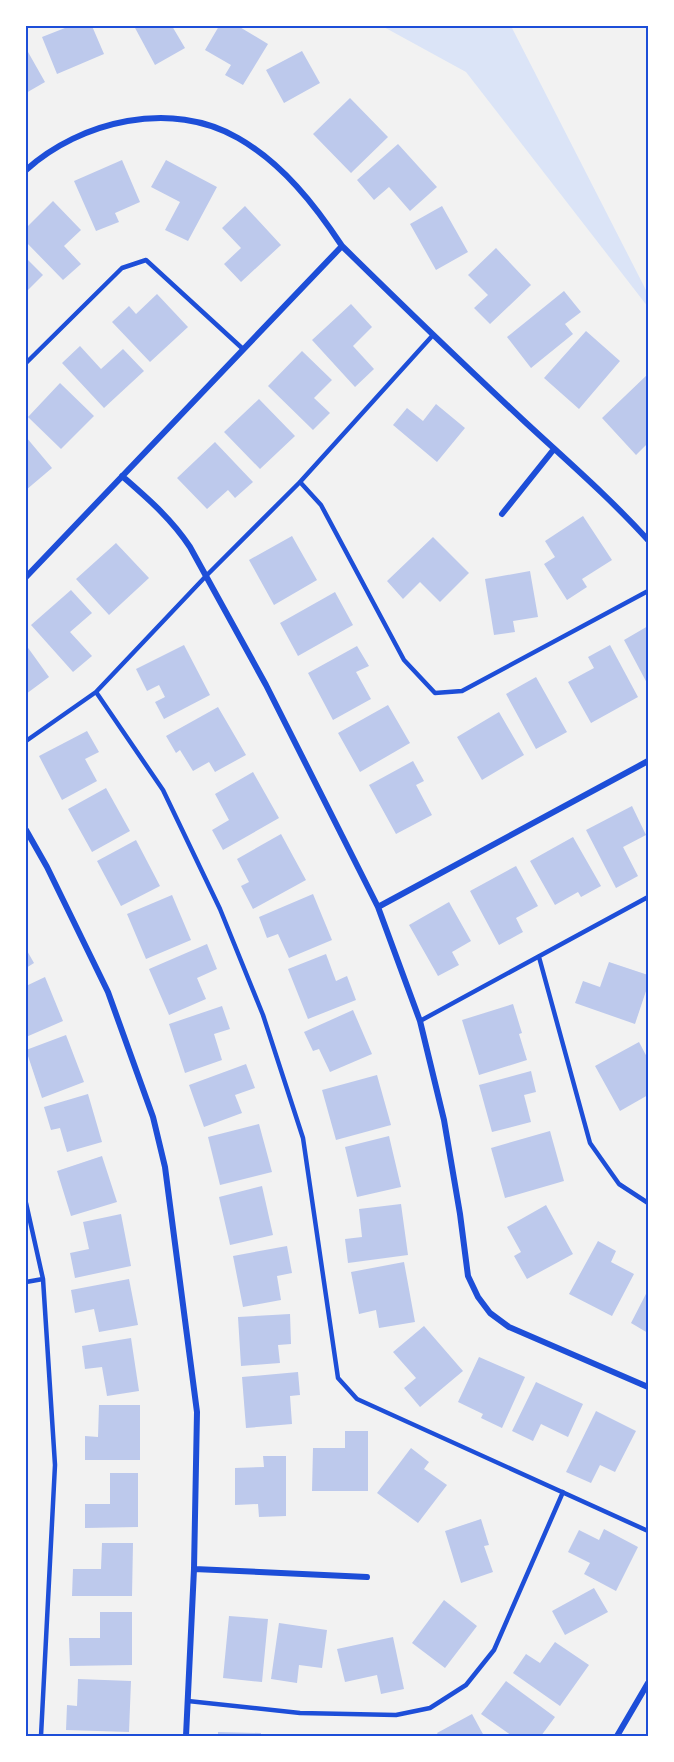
<svg xmlns="http://www.w3.org/2000/svg" width="674" height="1762" viewBox="0 0 674 1762" font-family="Mulish,sans-serif">
<style>
.green{fill:#dbe4f7}
.building{fill:#bdc9ec}
.lines{fill:none;stroke-linecap:round;stroke-linejoin:round}
.service{stroke:#1d4ed8;stroke-width:4.5}
.minor{stroke:#1d4ed8;stroke-width:6}
.neatline{fill:none;stroke:#1d4ed8;stroke-width:2}
</style>
<rect width="100%" height="100%" fill="#f2f2f2"/>
<path class="green" d="M382 26H511L648 294V307L466 72Z"/>
<path class="building" d="M70 26H92L104 54 57 74 42 37Z
M134 26H172L185 48 155 65Z
M219 26H238L268 44 243 85 225 75 231 65 205 50Z
M302 51 320 83 284 103 266 70Z
M28 52 45 82 26 93V53Z
M350 98 388 137 351 173 313 134Z
M398 144 437 187 410 211 389 187 374 200 357 180Z
M122 160 140 202 115 213 119 222 96 231 74 181Z
M166 160 217 187 188 241 165 230 180 202 151 187Z
M53 201 81 230 64 246 81 264 63 280 26 242V228Z
M245 206 281 245 241 282 224 264 241 248 222 228Z
M442 206 468 252 436 270 410 224Z
M496 248 531 285 490 324 474 308 488 295 468 275Z
M26 258 43 275 26 292Z
M564 291 581 312 565 324 573 334 531 368 507 337Z
M157 294 188 327 150 362 112 322 129 306 136 314Z
M351 304 372 327 353 346 374 369 355 387 312 340Z
M586 331 620 361 579 409 544 378Z
M80 346 101 369 123 349 144 371 104 408 62 363Z
M302 351 332 380 314 398 330 413 313 430 268 386Z
M648 374V443L636 455 602 418Z
M60 383 94 416 61 449 28 417Z
M259 399 295 436 260 469 224 432Z
M436 404 465 428 437 462 393 425 407 408 423 421Z
M26 437 52 468 26 490Z
M215 442 253 482 235 498 228 490 207 509 177 478Z
M583 516 612 560 582 579 587 587 567 600 544 564 555 557 545 541Z
M292 536 317 580 274 605 249 560Z
M433 537 469 573 440 602 420 582 403 599 387 581Z
M116 543 149 578 109 615 76 579Z
M530 571 538 617 513 621 515 632 494 635 485 579Z
M71 590 92 613 70 632 92 656 73 672 31 625Z
M335 592 353 625 298 656 280 623Z
M648 626V685L624 640Z
M26 645 49 677 26 694Z
M184 645 210 695 164 719 155 702 165 697 159 685 147 691 136 669Z
M610 645 638 697 591 723 568 682 594 668 588 657Z
M357 646 369 666 356 672 371 699 333 720 308 673Z
M536 677 567 732 536 749 506 694Z
M388 705 410 743 360 772 338 733Z
M218 707 246 755 215 772 209 762 193 771 180 750 176 753 166 736Z
M499 712 524 755 482 780 457 737Z
M87 731 99 752 85 759 97 781 62 800 39 756Z
M413 761 424 781 416 785 432 815 396 834 369 785Z
M253 772 279 818 223 850 212 830 229 820 215 794Z
M106 788 130 831 92 852 68 809Z
M632 806 646 835 623 847 638 876 616 888 586 830Z
M281 834 306 880 253 909 241 886 249 882 237 859Z
M573 837 601 886 581 897 578 892 555 905 530 861Z
M136 840 160 886 121 906 97 861Z
M516 866 538 906 516 918 523 932 499 945 470 891Z
M313 894 332 940 289 958 278 934 267 938 259 917Z
M172 895 191 940 146 959 127 914Z
M449 902 471 941 452 952 459 965 438 976 409 925Z
M207 944 217 969 197 978 206 999 169 1015 149 969Z
M26 949 34 963 26 968Z
M326 954 336 981 347 976 356 1000 308 1019 288 969Z
M609 962 648 975V985L635 1024 575 1003 583 981 600 987Z
M45 977 63 1021 26 1037V986Z
M513 1004 522 1033 519 1034 527 1060 479 1075 462 1020Z
M222 1006 230 1029 214 1034 222 1060 185 1073 169 1024Z
M353 1010 372 1054 330 1072 319 1049 313 1051 304 1032Z
M66 1035 84 1082 42 1098 26 1050Z
M639 1042 648 1059V1095L620 1111 595 1066Z
M246 1064 255 1088 235 1095 242 1113 204 1127 189 1085Z
M531 1071 536 1092 524 1095 531 1122 492 1132 479 1085Z
M377 1075 391 1125 336 1140 322 1090Z
M88 1094 102 1142 67 1152 60 1128 51 1130 44 1107Z
M259 1124 272 1172 220 1185 208 1137Z
M550 1131 564 1181 505 1198 491 1148Z
M389 1136 401 1187 357 1197 345 1147Z
M102 1156 117 1202 71 1216 57 1171Z
M262 1186 273 1235 230 1245 219 1197Z
M401 1204 408 1255 348 1263 345 1239 362 1237 359 1209Z
M546 1205 573 1254 527 1279 514 1256 521 1252 507 1227Z
M121 1214 131 1266 75 1278 70 1253 89 1249 83 1222Z
M598 1241 616 1251 611 1262 634 1274 612 1316 569 1294Z
M287 1246 292 1273 277 1276 281 1300 243 1307 233 1256Z
M404 1262 415 1322 379 1328 376 1310 359 1314 351 1272Z
M129 1279 138 1325 99 1332 94 1309 75 1313 71 1290Z
M648 1290V1333L631 1323Z
M290 1314 291 1344 278 1345 280 1363 241 1366 238 1317Z
M424 1326 463 1371 420 1407 404 1388 416 1378 393 1352Z
M131 1338 139 1391 107 1396 102 1367 85 1369 82 1346Z
M479 1357 525 1377 502 1428 481 1418 483 1414 458 1402Z
M298 1372 300 1395 290 1396 292 1424 246 1428 242 1377Z
M536 1382 583 1404 568 1437 541 1424 533 1441 512 1431Z
M99 1405H140V1460H85V1436L98 1437Z
M596 1411 636 1431 615 1472 600 1465 591 1483 566 1472Z
M345 1431H368V1491H312L313 1448H345Z
M411 1448 429 1462 424 1469 447 1485 418 1523 377 1493Z
M263 1456H286V1516L259 1517 258 1504 235 1505V1468L264 1467Z
M110 1473H138V1527L85 1528V1504H110Z
M481 1519 489 1545 484 1546 493 1572 461 1583 445 1531Z
M604 1529 638 1547 616 1591 584 1574 590 1563 568 1552 579 1530 599 1540Z
M102 1543H133L132 1596H72L73 1569H101Z
M594 1588 608 1612 565 1635 552 1611Z
M444 1600 477 1626 445 1668 412 1643Z
M100 1612H132V1665L70 1666 69 1638H100Z
M229 1616 268 1619 262 1682 223 1678Z
M279 1623 327 1630 322 1668 299 1665 297 1683 271 1679Z
M393 1637 404 1689 381 1694 377 1675 345 1682 337 1649Z
M555 1642 589 1665 560 1706 513 1673 526 1654 540 1663Z
M78 1679 131 1681 129 1732 66 1730 67 1705 77 1706Z
M506 1681 555 1717 541 1736H512L481 1714Z
M472 1714 484 1736H439L437 1733Z
M218 1732 261 1733V1736H218Z"/>
<g class="lines">
<path class="service" d="M26 363 122 268 146 260 243 349
M300 482 321 505 404 660 435 693 462 691 648 591
M96 692 163 790 220 909 263 1015 303 1138 338 1378 357 1399 648 1531
M26 741 96 692 206 576 300 482 433 335
M539 957 590 1143 619 1184 648 1203
M420 1021 648 897
M26 1203 43 1279 55 1465 41 1736
M26 1282 43 1279
M188 1701 300 1713 396 1715 430 1708 466 1685 494 1650 563 1492"/>
<path class="minor" d="M26 170C80 121 172 99 238 138 282 163 315 205 342 246 402 305 462 363 523 420 566 460 609 497 648 540
M122 476C147 498 171 518 190 547L266 685 378 907 420 1021 444 1120 460 1214 468 1276 478 1297 490 1313 509 1327 648 1387
M502 514 554 449
M26 577 342 246
M26 830 47 867 108 992 153 1117 165 1167 197 1412 194 1569 186 1736
M378 907 648 761
M194 1569 367 1577
M617 1736 648 1683"/>
</g>
<rect width="674" height="1762" fill="none" stroke="#ffffff" stroke-width="54"/>
<rect x="27" y="27" width="620" height="1708" class="neatline"/>
</svg>
